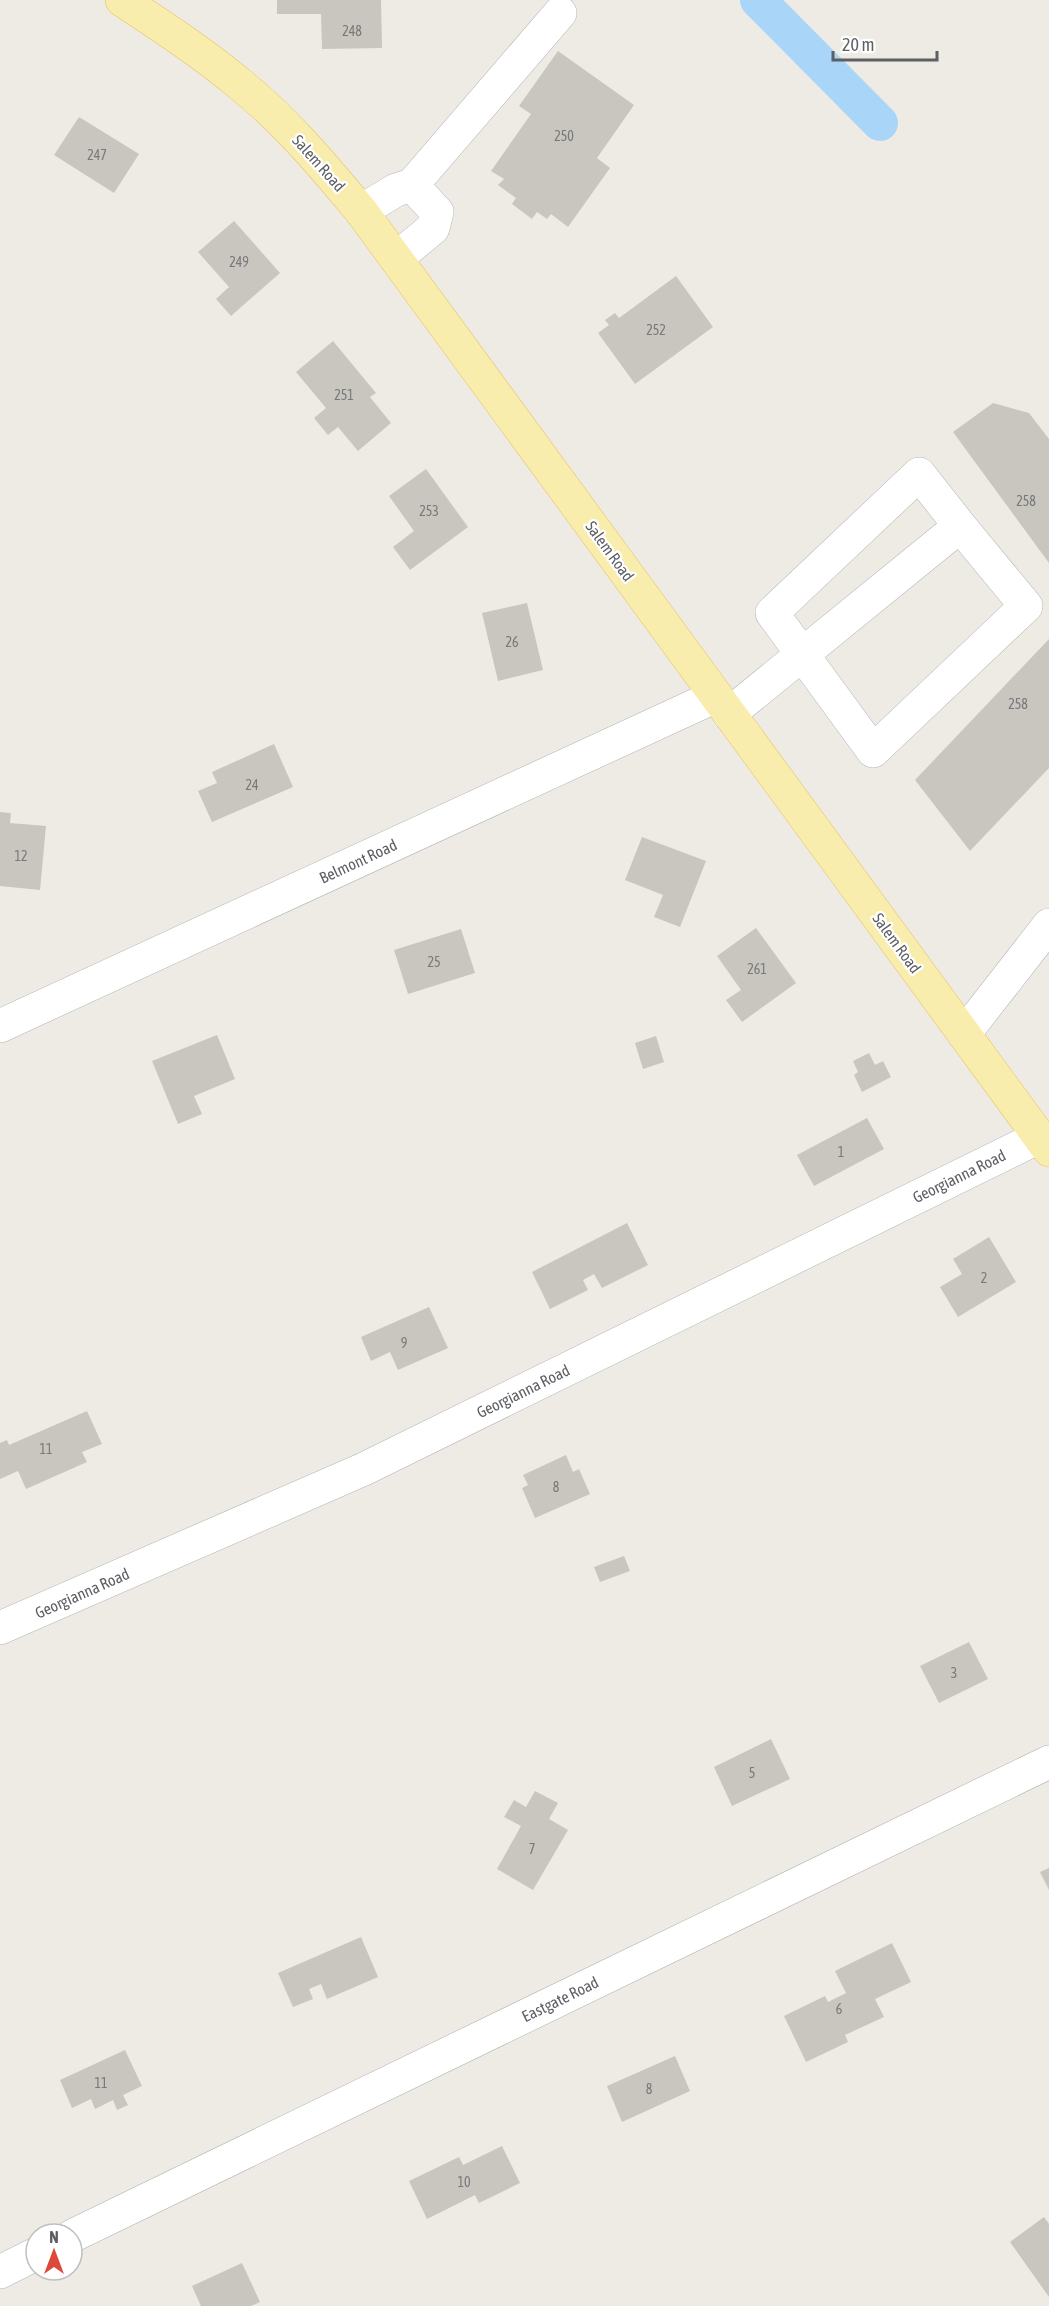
<svg xmlns="http://www.w3.org/2000/svg" width="1049" height="2306" viewBox="0 0 1049 2306" font-family="'Asap Condensed',sans-serif">
<style>
.lines{fill:none;stroke-linecap:round;stroke-linejoin:round}
.canal{stroke:#a9d5f8;stroke-width:36}
.building{fill:#c9c6c0}
.minor-casing{stroke:#b1b4b8;stroke-width:34}
.major-casing{stroke:#e6c264;stroke-width:34}
.minor{stroke:#fff;stroke-width:33}
.major{stroke:#f9edad;stroke-width:33}
.labels{text-anchor:middle;dominant-baseline:central;stroke-width:4.5;stroke-linejoin:round;paint-order:stroke}
.number-label{font-size:14px;fill:#77797a}
.street-label{font-size:16px;fill:#5c5f63;stroke:#fff}
</style>
<rect width="100%" height="100%" fill="#edebe4"/>
<g class="lines">
<path class="canal" d="M758 0 880 123"/>
</g>
<path class="building" d="M277 0H381L382 48 322 49 321 14H277Z
M558 51 634 105 597 158 610 168 568 227 551 214 547 219 537 212 532 219 512 204 516 198 498 185 504 179 491 171 531 114 519 106Z
M79 117 139 154 114 193 54 155Z
M234 221 280 273 231 316 216 299 229 287 198 252Z
M676 276 713 327 635 384 598 333 609 325 605 320 615 313 619 318Z
M333 341 376 393 370 397 391 423 358 451 338 427 328 435 314 418 326 408 296 372Z
M993 403 1029 413 1049 439V563L953 432Z
M426 469 468 527 410 570 393 547 414 531 389 496Z
M527 603 543 670 498 681 482 613Z
M1049 639V768L970 851 915 780Z
M274 744 293 787 212 822 198 791 217 783 212 772Z
M0 812 11 813 10 823 46 826 40 890 0 886Z
M642 837 706 861 680 927 654 917 663 895 625 880Z
M756 928 796 983 742 1022 726 1000 741 990 717 956Z
M461 929 475 973 408 994 394 950Z
M217 1035 235 1079 194 1096 202 1114 178 1124 152 1061Z
M656 1036 664 1062 643 1069 635 1043Z
M869 1053 875 1065 883 1061 891 1077 862 1092 854 1075 858 1072 853 1061Z
M867 1118 884 1149 814 1186 797 1155Z
M627 1223 648 1265 602 1288 594 1274 583 1280 588 1290 550 1309 532 1272Z
M989 1237 1016 1282 958 1317 940 1287 962 1274 953 1259Z
M429 1307 448 1348 398 1370 390 1352 371 1361 361 1337Z
M87 1411 102 1444 82 1452 87 1462 26 1489 18 1471 0 1479V1443L7 1440 9 1445Z
M566 1455 573 1472 579 1469 590 1494 535 1518 522 1488 528 1485 523 1475Z
M624 1556 630 1571 600 1582 594 1567Z
M969 1642 988 1679 939 1703 920 1666Z
M771 1739 790 1779 732 1806 714 1767Z
M535 1791 558 1803 549 1819 568 1830 533 1890 497 1869 521 1826 504 1817 514 1800 526 1807Z
M1049 1868V1890L1040 1872Z
M361 1937 378 1977 327 1999 321 1984 309 1989 313 1999 293 2007 278 1973Z
M892 1943 911 1982 875 1999 884 2017 845 2035 848 2042 806 2062 784 2016 825 1996 828 2002 846 1993 835 1971Z
M125 2050 142 2086 123 2095 128 2105 117 2110 113 2100 95 2109 91 2099 72 2108 60 2080Z
M675 2056 690 2091 622 2122 607 2086Z
M502 2146 520 2183 479 2203 475 2195 427 2219 409 2181 459 2157 463 2165Z
M1044 2217 1049 2224V2297L1010 2242Z
M242 2263 260 2302 251 2306H201L192 2286Z"/>
<g class="lines">
<defs>
<path id="minor" d="M412 185 560 13
M361 211 396 190 412 185 437 212 433 228 397 258
M729 714 960 526 919 474 772 613 873 751 1026 606 960 526
M0 1026 716 696
M964 1034 1049 925
M0 1628 364 1469 1039 1137
M72 2236 1049 1762
M0 2272 36 2254"/>
<path id="major" d="M122 0C163 27 204 54 241 85 287 122 324 167 361 211L1049 1150"/>
</defs>
<use href="#minor" class="minor-casing"/>
<use href="#major" class="major-casing"/>
<use href="#minor" class="minor"/>
<use href="#major" class="major"/>
</g>
<g class="labels">
<g class="number-label">
<text x="352" y="31">248</text>
<text x="564" y="136">250</text>
<text x="97" y="155">247</text>
<text x="239" y="262">249</text>
<text x="656" y="330">252</text>
<text x="344" y="395">251</text>
<text x="1026" y="501">258</text>
<text x="429" y="511">253</text>
<text x="512" y="642">26</text>
<text x="1018" y="704">258</text>
<text x="252" y="785">24</text>
<text x="21" y="856">12</text>
<text x="434" y="962">25</text>
<text x="757" y="969">261</text>
<text x="841" y="1152">1</text>
<text x="984" y="1278">2</text>
<text x="404" y="1343">9</text>
<text x="46" y="1449">11</text>
<text x="556" y="1487">8</text>
<text x="954" y="1673">3</text>
<text x="752" y="1773">5</text>
<text x="532" y="1849">7</text>
<text x="839" y="2009">6</text>
<text x="101" y="2083">11</text>
<text x="649" y="2089">8</text>
<text x="464" y="2182">10</text>
</g>
<g class="street-label">
<text transform="translate(319 163) rotate(48)">Salem Road</text>
<text transform="translate(610 551) rotate(54)">Salem Road</text>
<text transform="translate(358 861) rotate(-25)">Belmont Road</text>
<text transform="translate(897 943) rotate(54)">Salem Road</text>
<text transform="translate(959 1176) rotate(-26)">Georgianna Road</text>
<text transform="translate(523 1391) rotate(-26)">Georgianna Road</text>
<text transform="translate(82 1593) rotate(-24)">Georgianna Road</text>
<text transform="translate(560 1999) rotate(-26)">Eastgate Road</text>
</g>
</g>
<g transform="translate(54 2252)"><circle r="28" fill="#ffffff" stroke="#bebfc1" stroke-width="1.5"/>
<path d="M0-4.5L10 22L0 15L-10 22Z" fill="#dc493b"/>
<text y="-9" font-size="16" font-weight="bold" text-anchor="middle" fill="#5c5f63">N</text>
</g>
<path d="M833 51v9h104v-9" fill="none" stroke="#5c5f63" stroke-width="3"/>
<text x="842" y="51" font-size="18" fill="#5c5f63" stroke="#ffffff" stroke-width="4.5" paint-order="stroke">20 m</text>
</svg>
